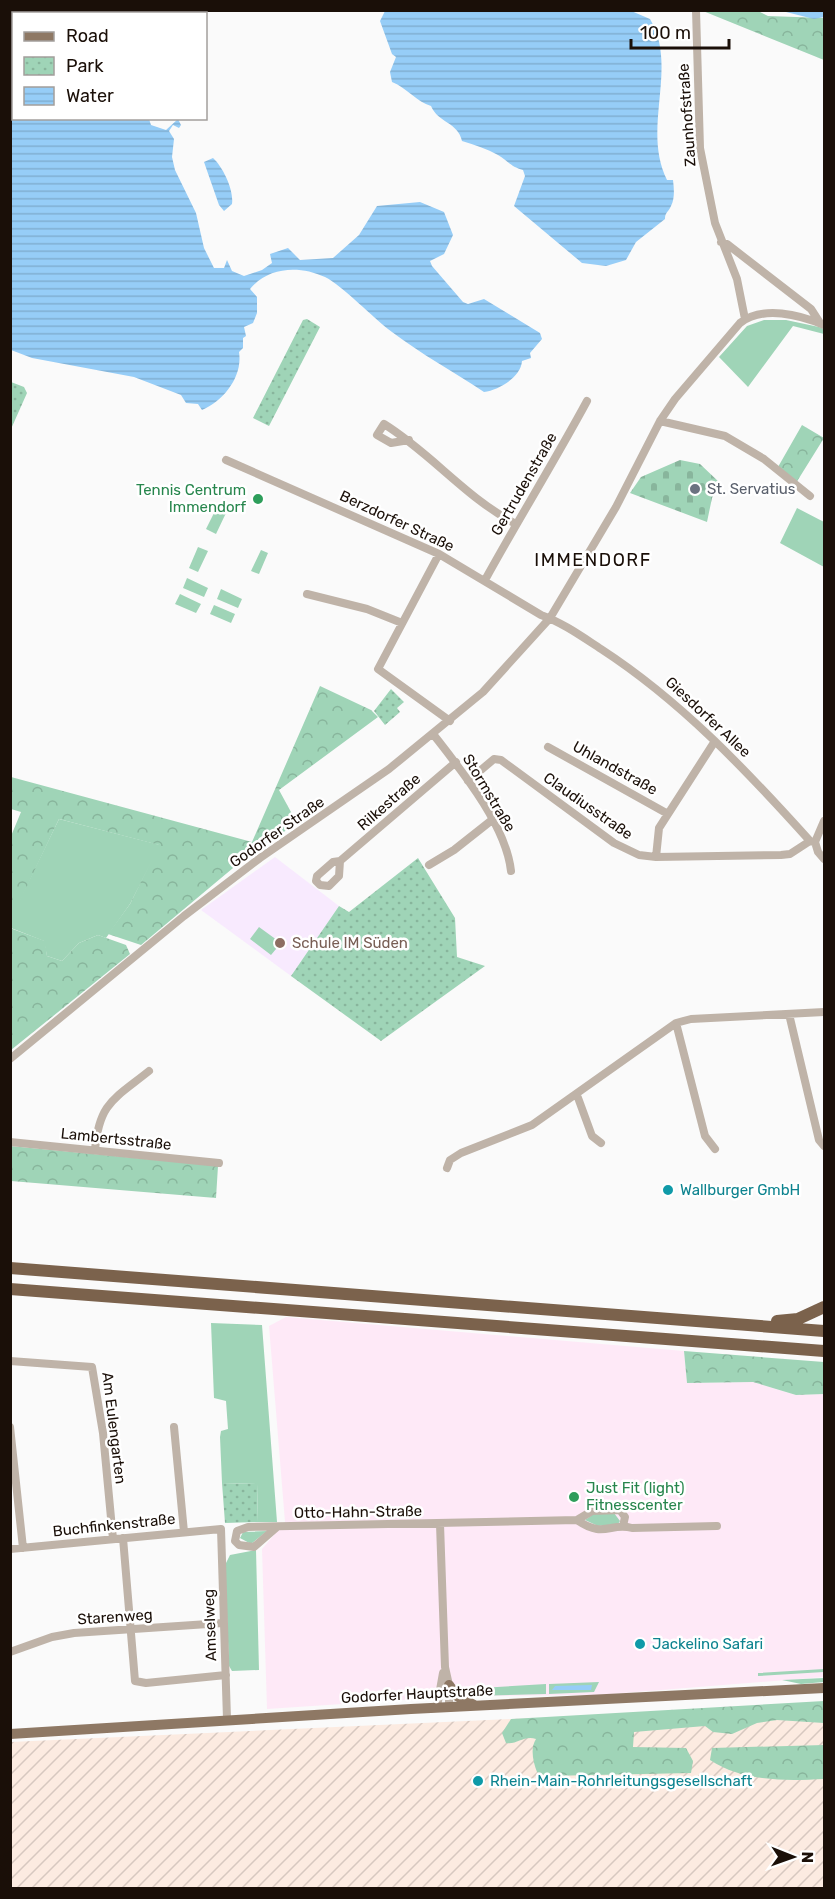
<svg xmlns="http://www.w3.org/2000/svg" width="835" height="1899" viewBox="0 0 835 1899" font-family="Rubik,sans-serif">
<style>
.commercial{fill:#fee9f7}
.industrial{fill:url(#industrial-furrows)}
.education{fill:#f8eafe}
.grass{fill:#9fd4b7}
.forest{fill:url(#forest-crowns)}
.cemetery{fill:url(#cemetery-stones)}
.park{fill:url(#park-dots)}
.water{fill:url(#water-rules)}
.lines{fill:none;stroke-linecap:round;stroke-linejoin:round}
.minor{stroke:#bfb3a8;stroke-width:8}
.major{stroke:#8e7864;stroke-width:10}
.highway{stroke:#7b624c;stroke-width:12}
.worship-dot{fill:#6b7280;stroke:#fff;stroke-width:2}
.leisure-dot{fill:#2e9e5b;stroke:#fff;stroke-width:2}
.education-dot{fill:#8d6e63;stroke:#fff;stroke-width:2}
.culture-dot{fill:#0f9aa8;stroke:#fff;stroke-width:2}
.labels{text-anchor:middle;dominant-baseline:central;stroke-width:5;stroke-linejoin:round;paint-order:stroke}
.street-label{font-size:15px;fill:#1a0f08;stroke:#fff}
.worship-label{font-size:15px;fill:#5b616d;stroke:#fff;text-anchor:start}
.leisure-label{font-size:15px;fill:#27864d;stroke:#fff;text-anchor:end}
.education-label{font-size:15px;fill:#785e54;stroke:#fff;text-anchor:start}
.culture-label{font-size:15px;fill:#0d838f;stroke:#fff;text-anchor:start}
.quarter-label{font-size:18px;letter-spacing:1.5px;fill:#1a0f08;stroke:#fff}
</style>
<defs>
<pattern id="industrial-furrows" width="10" height="10" patternUnits="userSpaceOnUse" patternTransform="scale(1.5)"><rect width="10" height="10" fill="#fcebe1"/><path d="M-1 1l2-2M0 10L10 0M9 11l2-2" fill="none" stroke="#d7c8c0"/></pattern>
<pattern id="forest-crowns" width="20" height="18" patternUnits="userSpaceOnUse" patternTransform="scale(1.5)"><rect width="20" height="18" fill="#9fd4b7"/><path d="M2 6a3 3 0 1 1 6 0M12 15a3 3 0 1 1 6 0" fill="none" stroke="#88b59c"/></pattern>
<pattern id="cemetery-stones" width="16" height="16" patternUnits="userSpaceOnUse" patternTransform="scale(1.5)"><rect width="16" height="16" fill="#9fd4b7"/><path d="M2 7V4a2 2 0 0 1 4 0v3zM10 15v-3a2 2 0 0 1 4 0v3z" fill="#88b59c"/></pattern>
<pattern id="park-dots" width="8" height="8" patternUnits="userSpaceOnUse" patternTransform="scale(1.5)"><rect width="8" height="8" fill="#9fd4b7"/><path d="M2 2h.1M6 6h.1" fill="none" stroke="#88b59c" stroke-width="1.8" stroke-linecap="round"/></pattern>
<pattern id="water-rules" width="6" height="5" patternUnits="userSpaceOnUse" patternTransform="scale(1.5)"><rect width="6" height="5" fill="#96cdf7"/><path d="M0 2.5h6" fill="none" stroke="#81afd2"/></pattern>
</defs>
<rect width="100%" height="100%" fill="#fafafa"/>
<path class="commercial" d="M286 1317 684 1351 687 1383 753 1382 796 1395 824 1394V1677L599 1695 463 1696 267 1709 262 1549 285 1522 269 1326Z"/>
<path class="industrial" d="M824 1709V1888H11V1742L511 1719Z"/>
<path class="education" d="M275 857 339 906 291 976 201 910Z"/>
<path class="grass" d="M764 320H786L819 327 824 329V334L793 326 748 387 719 357 747 326Z
M797 508 824 522V567L780 543Z
M216 509 226 513 216 534 206 529Z
M198 547 208 551 198 572 189 568Z
M261 550 268 553 259 574 251 571Z
M187 578 208 588 204 597 183 588Z
M221 589 242 599 238 608 217 599Z
M180 594 201 604 196 613 175 604Z
M214 605 235 614 231 623 210 614Z
M59 819 160 845 130 904 106 938 98 935 79 943 62 961 47 956 44 941 11 928 10 920Z
M259 927 281 943 271 955 250 939Z
M211 1323 262 1325 277 1522H258L257 1484 222 1483 220 1437 221 1431 228 1429 226 1401 214 1398Z
M595 1513H614L620 1521 618 1524 598 1526 585 1520Z
M267 1531 251 1544 240 1538 243 1532Z
M256 1550 259 1670 232 1671 229 1666 225 1565 230 1555Z
M824 1669V1672L758 1676V1673Z
M824 1678V1682L801 1684 782 1680Z
M599 1682 594 1692 549 1694V1684Z
M546 1684V1694L473 1696 461 1693 463 1689Z"/>
<path class="forest" d="M703 11H758L768 16 824 18V60Z
M802 425 824 438 796 483 778 467Z
M320 686 371 710 378 717 279 790 297 823 245 858 141 945 108 934 130 904 159 845 59 819 11 920V836L21 812 11 809V777L252 842Z
M10 928 45 941 47 956 62 961 79 943 98 935 126 945 130 954 11 1050Z
M10 1146 218 1166 216 1198 11 1181Z
M684 1351 824 1362V1394L796 1395 753 1382 687 1383Z
M824 1701V1723L777 1720 757 1723 732 1734 713 1732 705 1726 634 1732 633 1747 686 1748 693 1761 691 1773 546 1776 537 1772C533 1762 530 1748 536 1739 524 1735 517 1745 506 1743L502 1733 511 1719Z
M824 1745V1779C786 1781 743 1782 710 1760L712 1748Z"/>
<path class="cemetery" d="M680 460 700 464 720 483 712 498 707 522 630 493 641 477Z"/>
<path class="park" d="M307 319 320 327 269 426 253 418 303 320Z
M11 382 24 387 27 393 11 429Z
M391 689 404 702 397 708 400 712 385 725 374 711Z
M418 858 455 918 457 957 485 966 381 1041 291 976 339 906 349 912Z
M222 1483 257 1484 258 1522 225 1523Z"/>
<path class="water" d="M10 11H57L58 13 14 14V118L149 119 151 125 166 130 178 119 181 125 179 128 173 125 169 131 174 139 172 157 175 170 196 213 204 248 214 268H224L227 260 232 271 244 276 262 270 272 263 270 254 288 248 300 260 333 258 359 235 377 206 420 202 444 212 453 235 444 254 430 261 432 266 463 302 468 304 484 299 540 333 542 339 530 353 531 358 522 361C521 377 499 390 484 392 454 372 421 354 392 332 374 319 342 285 325 277 299 265 268 267 250 289L257 297V313L253 323 244 327 246 336 243 338V348L239 352C243 376 224 401 202 410L198 404 186 403 181 395 134 377 32 358 11 350Z
M385 11 629 10 650 19C679 67 641 128 667 180H673C674 189 675 198 671 206 668 213 665 212 665 219L636 242 626 260 606 266 582 263 514 206 525 176 523 170C511 167 508 161 498 155 487 149 475 145 462 141 458 122 438 123 431 106 417 102 407 88 392 82L390 72 396 57 392 54 380 21Z
M782 11H824V17L814 19Z
M213 158C223 167 234 190 232 204L224 211 219 205 204 162Z
M592 1685 591 1690H552L555 1686Z"/>
<g class="lines">
<path class="minor" d="M696 10 700 148 715 223 737 279 745 319
M721 242 727 244 811 309 820 323
M660 421 725 436 764 459 810 496
M409 440 391 443 377 435 384 424C431 453 466 498 516 524
M226 460 439 554 541 615C563 623 581 636 601 649 681 701 746 770 810 841L815 842
M439 554 378 669 450 721
M485 580C518 520 554 462 587 401
M307 594 367 609 402 623
M433 734C461 770 506 825 511 871
M548 747 668 814
M468 781 494 759 501 760 614 843 639 855 656 857 781 855 790 854 810 841
M815 842 824 821
M815 842 818 852 824 859
M656 857 659 828 715 741
M340 861 339 876 329 886 320 885 316 881 317 876 333 862 340 861 456 762
M429 865 454 850 492 820
M789 1014 819 1140 824 1146
M676 1023 705 1136 715 1149
M10 1059 184 916 260 858 389 769 483 692 550 618 616 507 660 421 675 399 740 323C763 305 800 315 824 325
M577 1095 592 1136 601 1143
M10 1142 219 1163
M95 1150C99 1103 114 1099 149 1071
M447 1168 450 1160 461 1153 532 1125 676 1023 691 1019 824 1012
M10 1361 92 1367 103 1433 113 1539
M10 1427 23 1548
M174 1427 184 1532
M577 1520C604 1539 610 1522 632 1528L717 1526
M440 1524 445 1667 449 1685V1707
M277 1527 254 1547 239 1545 235 1541 237 1531 248 1527 577 1520 592 1511 620 1510 625 1517 623 1526
M123 1538 135 1681 146 1683 226 1675
M10 1549 221 1529 227 1719
M10 1652 52 1637 74 1633 223 1623
M437 1707 443 1673"/>
<path class="major" d="M449 1685 457 1696 474 1705
M10 1734 411 1709 824 1688"/>
<path class="highway" d="M10 1268 824 1331
M10 1289 824 1351
M777 1321 798 1319 824 1307"/>
</g>
<circle class="worship-dot" cx="695" cy="489" r="6"/>
<g class="leisure-dot">
<circle cx="258" cy="499" r="6"/>
<circle cx="574" cy="1497" r="6"/>
</g>
<circle class="education-dot" cx="280" cy="943" r="6"/>
<g class="culture-dot">
<circle cx="668" cy="1190" r="6"/>
<circle cx="640" cy="1644" r="6"/>
<circle cx="478" cy="1781" r="6"/>
</g>
<g class="labels">
<g class="street-label">
<text transform="translate(687 115) rotate(-94)">Zaunhofstraße</text>
<text transform="translate(524 484) rotate(-60)">Gertrudenstraße</text>
<text transform="translate(397 521) rotate(25)">Berzdorfer Straße</text>
<text transform="translate(708 717) rotate(43)">Giesdorfer Allee</text>
<text transform="translate(615 768) rotate(29)">Uhlandstraße</text>
<text transform="translate(489 793) rotate(59)">Stormstraße</text>
<text transform="translate(389 802) rotate(-41)">Rilkestraße</text>
<text transform="translate(588 806) rotate(35)">Claudiusstraße</text>
<text transform="translate(277 832) rotate(-35)">Godorfer Straße</text>
<text transform="translate(116 1139) rotate(6)">Lambertsstraße</text>
<text transform="translate(114 1428) rotate(83)">Am Eulengarten</text>
<text transform="translate(358 1512) rotate(-1)">Otto-Hahn-Straße</text>
<text transform="translate(114 1525) rotate(-6)">Buchfinkenstraße</text>
<text transform="translate(115 1617) rotate(-4)">Starenweg</text>
<text transform="translate(210 1625) rotate(-92)">Amselweg</text>
<text transform="translate(417 1694) rotate(-3)">Godorfer Hauptstraße</text>
</g>
<g class="worship-label">
<text x="707" y="489">St. Servatius</text>
</g>
<g class="leisure-label">
<text x="246" y="490">Tennis Centrum<tspan x="246" dy="17">Immendorf</tspan></text>
<text x="586" y="1488" text-anchor="start">Just Fit (light)<tspan x="586" dy="17">Fitnesscenter</tspan></text>
</g>
<g class="education-label">
<text x="292" y="943">Schule IM Süden</text>
</g>
<g class="culture-label">
<text x="680" y="1190">Wallburger GmbH</text>
<text x="652" y="1644">Jackelino Safari</text>
<text x="490" y="1781">Rhein-Main-Rohrleitungsgesellschaft</text>
</g>
<g class="quarter-label">
<text x="593" y="560">IMMENDORF</text>
</g>
</g>
<rect width="835" height="1899" fill="none" stroke="#1a0f08" stroke-width="24"/>
<rect x="12" y="12" width="195" height="108" fill="#ffffff" stroke="#a39f9c" stroke-width="1.5"/>
<rect x="24" y="32" width="30" height="9" fill="#8e7864" stroke="#a39f9c" stroke-width="1.5"/>
<text x="66" y="42" font-size="18" fill="#1a0f08">Road</text>
<rect x="24" y="57" width="30" height="18" fill="url(#park-dots)" stroke="#a39f9c" stroke-width="1.5"/>
<text x="66" y="72" font-size="18" fill="#1a0f08">Park</text>
<rect x="24" y="87" width="30" height="18" fill="url(#water-rules)" stroke="#a39f9c" stroke-width="1.5"/>
<text x="66" y="102" font-size="18" fill="#1a0f08">Water</text>
<g transform="translate(793 1857) rotate(91)" stroke="#ffffff" stroke-width="4.5" paint-order="stroke">
<path d="M0-4.5L10 22L0 15L-10 22Z" fill="#1a0f08"/>
<text y="-9" font-size="16" font-weight="bold" text-anchor="middle" fill="#1a0f08">N</text>
</g>
<path d="M631 39v9h98v-9" fill="none" stroke="#1a0f08" stroke-width="3"/>
<text x="640" y="39" font-size="18" fill="#1a0f08" stroke="#ffffff" stroke-width="4.5" paint-order="stroke">100 m</text>
</svg>
